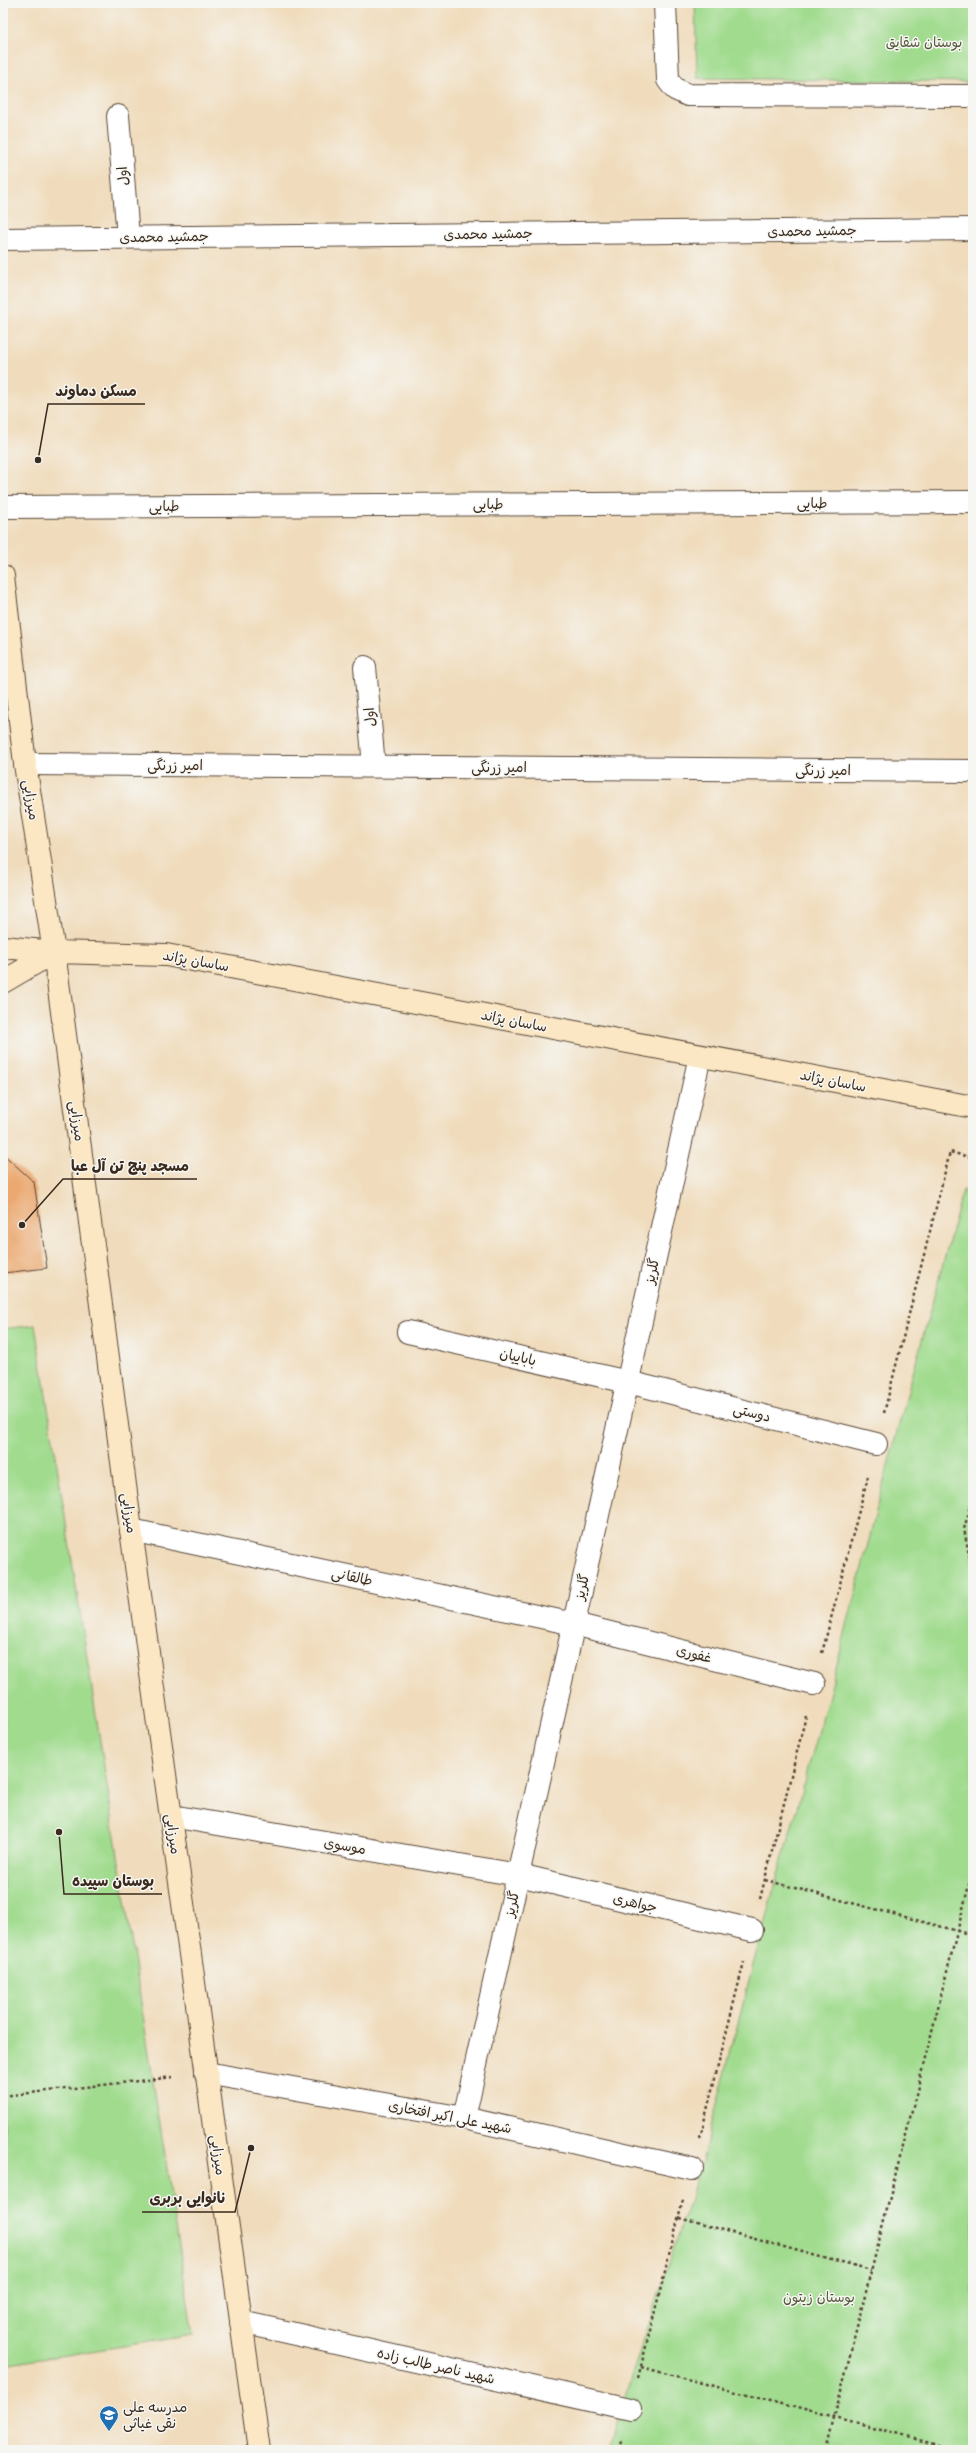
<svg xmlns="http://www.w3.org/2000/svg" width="976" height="2453" viewBox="0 0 976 2453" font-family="'Balsamiq Sans','Playpen Sans Arabic',sans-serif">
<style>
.green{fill:#a0db8e;stroke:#6e8256}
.building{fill:#eba971}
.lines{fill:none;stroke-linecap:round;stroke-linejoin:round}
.street-casing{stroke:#564536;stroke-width:24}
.secondary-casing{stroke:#564536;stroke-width:24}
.path{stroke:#564536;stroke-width:2.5;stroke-dasharray:3 3;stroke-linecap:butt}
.street{stroke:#fff;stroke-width:22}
.secondary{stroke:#fbe7c3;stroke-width:22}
.labels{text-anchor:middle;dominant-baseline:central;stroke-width:3;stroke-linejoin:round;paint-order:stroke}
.park-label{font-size:14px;fill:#54563a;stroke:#f6f6f2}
.street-label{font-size:14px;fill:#3b2a1e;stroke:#f6f6f2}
.poi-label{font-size:14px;fill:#3b2a1e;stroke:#f6f6f2;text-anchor:start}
.leader{fill:none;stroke:#3b2a1e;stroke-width:1.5}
.callout-dot{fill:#3b2a1e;stroke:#f6f6f2;stroke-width:1.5}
.callout-label{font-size:15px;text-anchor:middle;font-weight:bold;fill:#3b2a1e;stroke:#f6f6f2;stroke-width:3;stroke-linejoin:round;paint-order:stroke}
</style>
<rect width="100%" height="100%" fill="#f6f6f2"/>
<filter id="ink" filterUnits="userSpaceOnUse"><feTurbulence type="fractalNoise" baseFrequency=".025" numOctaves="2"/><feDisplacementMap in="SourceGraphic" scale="8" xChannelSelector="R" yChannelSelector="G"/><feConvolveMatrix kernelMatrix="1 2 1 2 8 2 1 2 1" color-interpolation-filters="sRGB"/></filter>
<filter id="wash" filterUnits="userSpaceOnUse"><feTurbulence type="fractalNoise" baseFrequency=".012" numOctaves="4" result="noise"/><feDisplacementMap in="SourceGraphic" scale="16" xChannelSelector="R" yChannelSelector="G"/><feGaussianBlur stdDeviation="0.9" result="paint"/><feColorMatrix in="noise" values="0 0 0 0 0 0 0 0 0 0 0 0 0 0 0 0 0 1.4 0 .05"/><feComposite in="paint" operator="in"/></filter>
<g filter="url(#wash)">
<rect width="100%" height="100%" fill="#f0dcbc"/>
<path class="green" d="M695 3H973V82L697 78Z
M963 1190 973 1192V2450H610L622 2405 700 2169 762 1931 831 1688 892 1450Z
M35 1325 193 2335 3 2365V1329Z"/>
<g id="blocks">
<path class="building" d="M3 1154 34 1182 47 1268 3 1273Z"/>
</g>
</g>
<g filter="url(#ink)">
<use href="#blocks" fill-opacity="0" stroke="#564536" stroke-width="1"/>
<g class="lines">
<defs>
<path id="street" d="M665 3 668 80 675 89 688 95 973 96
M118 116 128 237
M3 239 973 229
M3 507 973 502
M365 667 374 766
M25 764 973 771
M408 1332 628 1382 876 1444
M131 1530 574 1624 814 1684
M171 1816 519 1875 752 1930
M206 2073 464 2118 692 2169
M464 2118 700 1056
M241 2322 630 2409"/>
<path id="secondary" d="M3 576 25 764 54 952 131 1530 259 2450
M3 947 54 952 166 955 973 1107
M3 982 54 952"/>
</defs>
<use href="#street" class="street-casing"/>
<use href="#secondary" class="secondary-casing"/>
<path class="path" d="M884 1413 950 1152 973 1158
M973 1497 964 1529 973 1575
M822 1653 868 1476
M765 1880 973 1935
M760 1899 806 1716
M3 2096 174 2077
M700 2138 744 1962
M679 2218 871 2271
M641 2367 957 2450
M638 2378 683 2200
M620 2450 622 2441
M826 2450 973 1869"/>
<use href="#street" class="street"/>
<use href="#secondary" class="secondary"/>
</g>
</g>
<defs>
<symbol id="school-pin" viewBox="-11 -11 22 30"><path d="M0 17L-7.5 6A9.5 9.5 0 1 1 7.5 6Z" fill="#1f6fb2" stroke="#f6f6f2"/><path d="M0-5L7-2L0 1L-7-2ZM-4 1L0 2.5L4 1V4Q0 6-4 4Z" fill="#fff"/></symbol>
</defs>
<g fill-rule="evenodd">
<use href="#school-pin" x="98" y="2404" width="22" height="30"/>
</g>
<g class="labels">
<g class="park-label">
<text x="924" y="42">بوستان شقایق</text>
<text x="819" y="2297">بوستان زیتون</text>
</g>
<g class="street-label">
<text transform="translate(123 176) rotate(-95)">اول</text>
<text transform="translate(812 231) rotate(-1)">جمشید محمدی</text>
<text transform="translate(488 234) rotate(-1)">جمشید محمدی</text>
<text transform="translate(164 237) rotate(-1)">جمشید محمدی</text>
<text x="812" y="503">طبایی</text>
<text x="488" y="504">طبایی</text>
<text x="164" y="506">طبایی</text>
<text transform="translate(370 717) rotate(-95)">اول</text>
<text x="175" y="765">امیر زرنگی</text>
<text x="499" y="767">امیر زرنگی</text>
<text x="823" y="770">امیر زرنگی</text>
<text transform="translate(31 800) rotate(81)">میرزایی</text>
<text transform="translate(196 961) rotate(10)">ساسان پژاند</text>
<text transform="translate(514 1021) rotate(11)">ساسان پژاند</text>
<text transform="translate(833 1081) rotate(11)">ساسان پژاند</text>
<text transform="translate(77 1121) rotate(82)">میرزایی</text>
<text transform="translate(652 1271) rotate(-78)">گلریز</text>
<text transform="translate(518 1357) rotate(13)">باباییان</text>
<text transform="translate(752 1413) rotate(14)">دوستی</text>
<text transform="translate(129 1513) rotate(82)">میرزایی</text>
<text transform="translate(352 1577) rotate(12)">طالقانی</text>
<text transform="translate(582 1587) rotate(-77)">گلریز</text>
<text transform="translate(694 1654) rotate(14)">غفوری</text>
<text transform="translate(173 1834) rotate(82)">میرزایی</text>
<text transform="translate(345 1846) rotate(10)">موسوی</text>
<text transform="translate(635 1903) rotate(13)">جواهری</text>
<text transform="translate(512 1904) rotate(-77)">گلریز</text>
<text transform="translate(450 2117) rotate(11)">شهید علی اکبر افتخاری</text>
<text transform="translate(218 2155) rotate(82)">میرزایی</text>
<text transform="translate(436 2366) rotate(13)">شهید ناصر طالب زاده</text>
</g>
<g class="poi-label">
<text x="123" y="2407">مدرسه علی<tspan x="123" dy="16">نقی غیاثی</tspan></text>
</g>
</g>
<path class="leader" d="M38 460L48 404H145M22 1225L63 1179H197M59 1832L64 1894H162M251 2148L235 2212H142"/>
<g class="callout-dot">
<circle cx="38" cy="460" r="4"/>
<circle cx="22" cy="1225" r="4"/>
<circle cx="59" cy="1832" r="4"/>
<circle cx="251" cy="2148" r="4"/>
</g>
<g class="callout-label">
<text x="96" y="396">مسکن دماوند</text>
<text x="130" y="1171">مسجد پنج تن آل عبا</text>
<text x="113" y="1886">بوستان سپیده</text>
<text x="188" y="2203">نانوایی بربری</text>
</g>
<rect width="976" height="2453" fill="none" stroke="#f6f6f2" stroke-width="16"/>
</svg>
